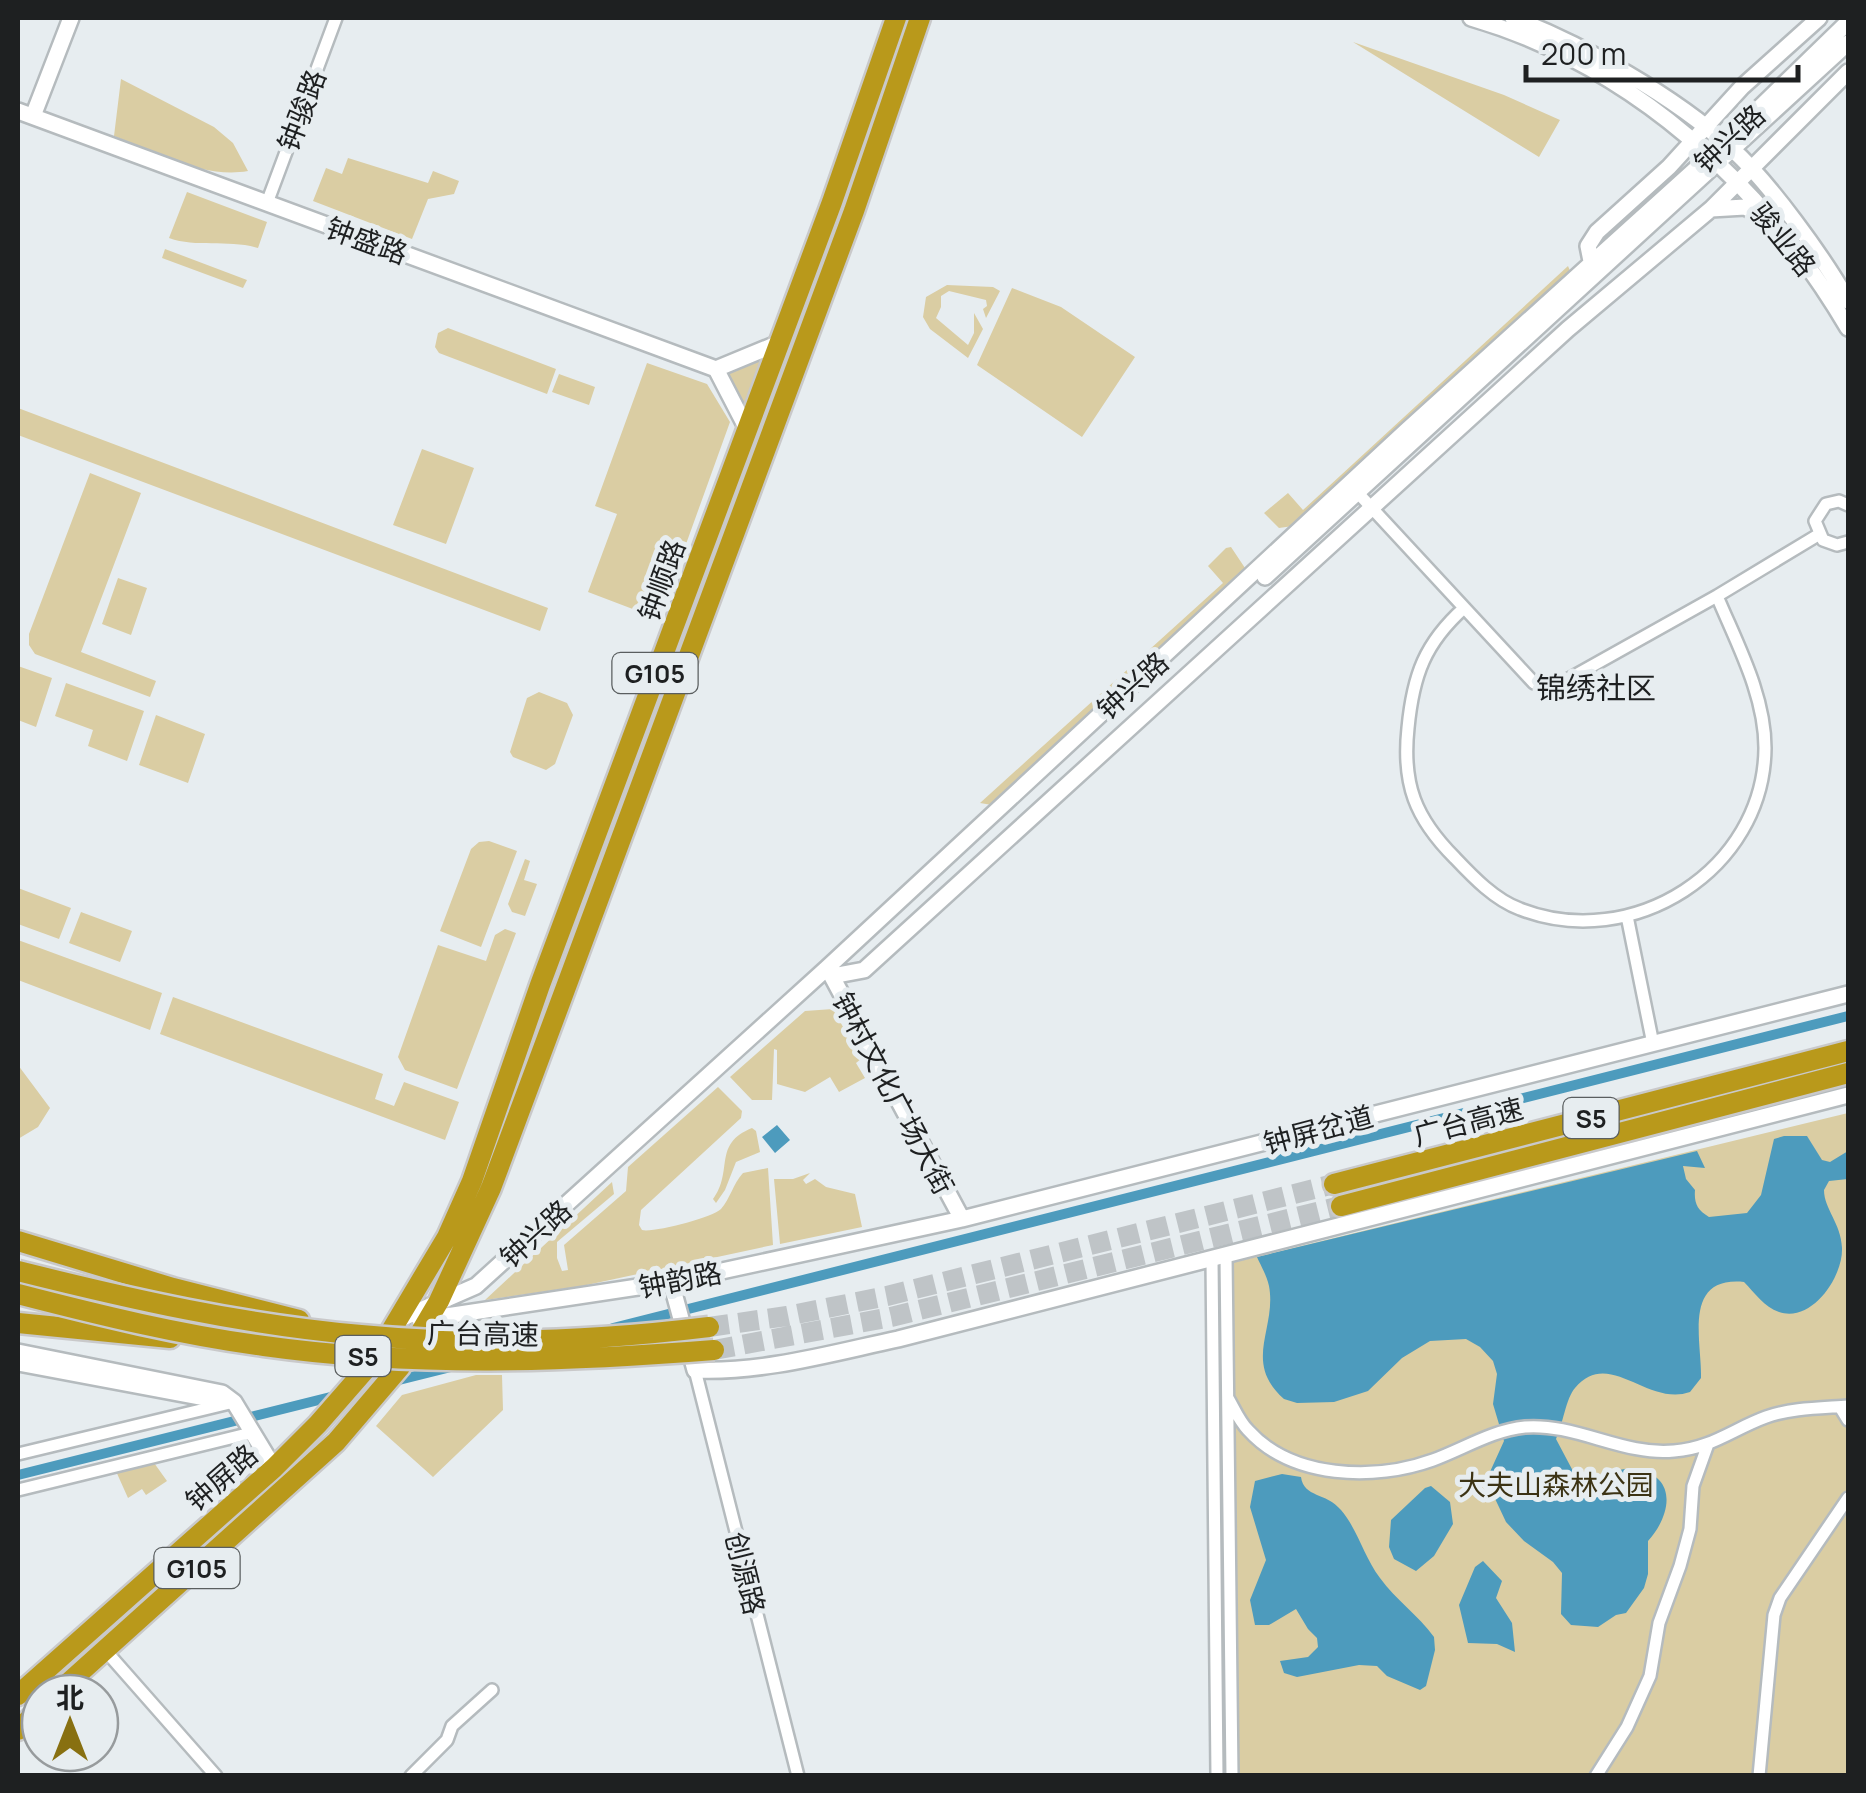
<svg xmlns="http://www.w3.org/2000/svg" width="1866" height="1793" viewBox="0 0 1866 1793" font-family="Manrope,'Noto Sans SC',sans-serif">
<style>
.green{fill:#dacda3}
.water{fill:#4d9bbd}
.lines{fill:none;stroke-linecap:round;stroke-linejoin:round}
.canal{stroke:#4d9bbd;stroke-width:10}
.highway-tunnel{stroke:#bfc4c7;stroke-width:20;stroke-dasharray:20 10;stroke-linecap:butt}
.street-casing{stroke:#b5bbbe;stroke-width:16}
.secondary-casing{stroke:#b5bbbe;stroke-width:20}
.highway-casing{stroke:#c9c9ca;stroke-width:25}
.street{stroke:#fff;stroke-width:11}
.secondary{stroke:#fff;stroke-width:15}
.highway{stroke:#b9991b;stroke-width:20}
.highway-bridge-casing{stroke:#c9c9ca;stroke-width:25;stroke-linecap:butt}
.highway-bridge{stroke:#b9991b;stroke-width:20}
.labels{text-anchor:middle;dominant-baseline:central;stroke-width:10;stroke-linejoin:round;paint-order:stroke}
.shield{fill:#e7edf0;stroke:#5a5e5f;stroke-width:2.5}
.shield-label{font-size:25px;font-weight:bold;fill:#1e2021}
.street-label{font-size:28px;fill:#1e2021;stroke:#e7edf0}
.park-label{font-size:28px;fill:#3c3314;stroke:#e7edf0}
.neighbourhood-label{font-size:30px;fill:#1e2021;stroke:#e7edf0}
</style>
<rect width="100%" height="100%" fill="#e7edf0"/>
<path class="green" d="M1353 42 1504 95 1560 120 1539 157Z
M121 79 214 127 233 143 248 171C203 179 155 152 114 136Z
M348 158 428 183 433 171 459 181 454 194 428 199 412 239 313 201 326 168 342 174Z
M187 192 267 222 258 248C228 239 197 248 169 238Z
M165 249 247 280 243 288 162 258Z
M1568 266 1571 273 1293 526 1279 528 1264 513 1288 493 1303 510Z
M947 285 993 287 1000 291 986 318 983 309 987 306 986 300 949 291 941 296V307L936 318 968 345 974 333V313L983 329 968 358 930 329 923 317 926 297Z
M1012 288 1061 307 1135 357 1082 437 977 365Z
M448 328 556 369 547 394 439 353 435 347 438 333Z
M762 355 743 409 725 371Z
M647 363 707 384 730 422 659 619 588 592 617 514 595 506Z
M559 374 595 387 589 405 552 392Z
M18 408 548 608 540 631 18 435Z
M422 449 474 468 446 544 393 525Z
M90 473 141 493 81 652 156 681 150 697 35 654 29 645V634Z
M1231 547 1245 568 1240 579 992 805 980 803 1223 583 1208 566 1226 548Z
M118 578 147 588 131 635 102 624Z
M18 666 52 678 36 727 18 720Z
M66 683 144 711 127 761 88 746 93 730 55 716Z
M539 692 567 703 573 715 555 764 546 770 513 757 510 752 527 698Z
M156 715 205 734 188 783 139 765Z
M489 841 517 851 481 947 440 931 471 849 479 842Z
M525 859 530 861 524 880 537 884 525 916 512 912 508 904Z
M18 888 71 908 59 939 18 924Z
M81 912 132 931 120 962 69 943Z
M505 929 516 933 457 1089 405 1070 398 1057 438 945 486 961 495 935Z
M18 940 162 993 150 1030 18 980Z
M173 997 383 1074 375 1099 394 1106 404 1082 459 1102 445 1140 160 1034Z
M833 1009 861 1059 856 1063 865 1078 839 1092 830 1077 805 1092 777 1084V1050L774 1049 772 1100H752L730 1077 805 1011Z
M18 1065 50 1108 38 1127 18 1139Z
M718 1087 742 1111 741 1118 641 1210 639 1225 642 1230C653 1233 712 1218 721 1209 730 1199 733 1184 743 1173L768 1168 773 1245 582 1286 485 1300 612 1182 614 1194 557 1242V1258L562 1271 568 1270 564 1245 626 1191 628 1167Z
M1848 1113V1775H1224L1219 1266Z
M752 1128 756 1131 760 1152 736 1162 725 1190 716 1203 713 1199C734 1171 712 1144 752 1128Z
M810 1173 803 1180 806 1184 815 1179 826 1187 855 1194 862 1227 780 1244 774 1179H793Z
M476 1375H502L503 1410 433 1477 376 1426 402 1395Z
M152 1460 167 1481 146 1495 142 1489 128 1498 115 1469Z"/>
<path class="water" d="M777 1125 790 1140 775 1153 762 1137Z
M1784 1136H1807L1822 1160 1830 1162 1848 1151V1179L1829 1181 1824 1190C1824 1209 1841 1223 1842 1248 1843 1277 1812 1323 1779 1312 1764 1307 1755 1293 1744 1282 1682 1276 1702 1341 1701 1378L1690 1392C1647 1407 1609 1347 1575 1388 1566 1398 1563 1424 1556 1439L1574 1473 1588 1479C1601 1476 1620 1467 1634 1469 1679 1475 1671 1516 1648 1541V1574L1644 1588 1626 1613 1616 1615 1598 1627 1571 1625 1561 1614 1562 1573 1553 1562 1524 1541 1506 1522 1490 1488 1489 1474 1504 1441 1493 1404 1497 1374 1493 1361 1480 1347 1466 1339 1430 1341 1402 1358 1368 1391 1334 1402 1297 1403 1284 1399C1242 1362 1277 1329 1269 1286 1267 1276 1261 1266 1257 1257L1697 1151 1705 1168 1683 1166 1686 1179 1695 1190C1694 1203 1697 1210 1709 1217L1747 1213 1761 1195 1774 1139Z
M1282 1474 1301 1477C1304 1498 1326 1492 1341 1510 1358 1530 1364 1557 1380 1578 1396 1600 1418 1615 1434 1637L1435 1650 1426 1686 1420 1690 1387 1676 1377 1666 1359 1665 1297 1677 1284 1673 1280 1661 1308 1657 1318 1647 1317 1638 1308 1629 1296 1609 1269 1625H1255L1250 1600 1266 1560 1250 1507 1255 1481Z
M1431 1486 1450 1502 1453 1524 1434 1556 1416 1571 1394 1559 1389 1547 1391 1520 1425 1488Z
M1483 1561 1502 1581 1496 1598 1512 1623 1515 1652 1497 1644 1468 1643 1459 1605 1475 1567Z"/>
<g class="lines">
<path class="canal" d="M613 1328 1848 1016
M18 1475 451 1367"/>
<path class="highway-tunnel" d="M709 1327 787 1316 887 1296 1334 1184
M714 1350 891 1317 1341 1206"/>
<defs>
<path id="street" d="M267 203 336 18
M1357 492 1534 683 1558 685 1717 596 1818 535
M1848 505 1839 501 1826 504 1815 521 1823 540 1837 545 1848 542
M1464 608C1425 643 1413 675 1408 728 1402 784 1415 818 1455 858 1473 877 1495 900 1520 909 1632 953 1764 870 1765 748 1765 695 1737 644 1717 596
M1627 916 1653 1044
M1226 1256 1232 1776
M1212 1259 1217 1776
M695 1370 798 1776
M1228 1398C1234 1408 1239 1421 1248 1430 1292 1479 1375 1481 1433 1460 1463 1449 1493 1430 1525 1427 1576 1423 1623 1456 1674 1451 1712 1448 1733 1429 1766 1417 1791 1408 1822 1408 1848 1406
M1840 1407 1848 1420
M18 1454 234 1402
M18 1490 251 1433
M105 1650 216 1776
M411 1776 447 1740 452 1726 492 1690
M1596 1776 1627 1727 1650 1676 1659 1623 1680 1566 1690 1529 1693 1486 1708 1444
M1759 1776 1774 1615 1780 1598 1848 1498"/>
<path id="secondary" d="M1471 18C1632 65 1764 185 1848 328
M1513 18C1585 46 1674 96 1731 148 1769 182 1823 257 1848 301
M18 111 716 369
M33 116 71 18
M1711 209 1848 72
M1591 261 1588 246 1597 232 1669 167 1742 87 1819 18
M716 369 779 343
M716 369 746 427
M1265 577 1848 43
M829 971 962 1219
M832 976 864 970 1568 329 1711 209 1745 207 1776 224
M671 1282 695 1370C763 1373 832 1353 898 1339L1848 1095
M398 1320 476 1286 827 968 1406 431 1710 156 1848 22
M420 1320 671 1282 962 1219 1848 994
M18 1352 222 1393 234 1402 274 1468
M18 1363 215 1400"/>
<path id="highway" d="M1334 1184 1848 1051
M1341 1206 1848 1073
M18 1241 173 1288 299 1320
M18 1323 170 1338
M57 1693 336 1442 400 1367 439 1301 491 1188 563 995 854 211 920 18
M18 1695 274 1468 318 1424 373 1361 447 1237 472 1181 540 985 832 202 896 18
M18 1730 40 1709"/>
</defs>
<use href="#street" class="street-casing"/>
<use href="#secondary" class="secondary-casing"/>
<use href="#highway" class="highway-casing"/>
<use href="#street" class="street"/>
<use href="#secondary" class="secondary"/>
<use href="#highway" class="highway"/>
<defs>
<path id="highway-bridge" d="M18 1271C130 1299 244 1325 361 1335 476 1346 594 1341 709 1327
M18 1294C99 1315 181 1335 264 1346 414 1367 564 1362 714 1350"/>
</defs>
<use href="#highway-bridge" class="highway-bridge-casing"/>
<use href="#highway-bridge" class="highway-bridge"/>
</g>
<g class="labels">
<g class="shield">
<rect x="612.5" y="653" width="85" height="40" rx="8"/>
<rect x="1563.5" y="1098" width="55" height="40" rx="8"/>
<rect x="335.5" y="1336" width="55" height="40" rx="8"/>
<rect x="154.5" y="1548" width="85" height="40" rx="8"/>
</g>
<g class="shield-label">
<text x="655" y="673">G105</text>
<text x="1591" y="1118">S5</text>
<text x="363" y="1356">S5</text>
<text x="197" y="1568">G105</text>
</g>
<g class="street-label">
<text transform="translate(301 110) rotate(-69)">钟骏路</text>
<text transform="translate(1729 138) rotate(-43)">钟兴路</text>
<text transform="translate(1784 239) rotate(51)">骏业路</text>
<text transform="translate(367 240) rotate(20)">钟盛路</text>
<text transform="translate(661 580) rotate(-70)">钟顺路</text>
<text transform="translate(1132 685) rotate(-42)">钟兴路</text>
<text transform="translate(894 1093) rotate(62)">钟村文化广场大街</text>
<text transform="translate(1468 1121) rotate(-15)">广台高速</text>
<text transform="translate(1318 1129) rotate(-15)">钟屏岔道</text>
<text transform="translate(535 1233) rotate(-42)">钟兴路</text>
<text transform="translate(680 1279) rotate(-11)">钟韵路</text>
<text transform="translate(483 1333) rotate(1)">广台高速</text>
<text transform="translate(221 1477) rotate(-41)">钟屏路</text>
<text transform="translate(746 1573) rotate(76)">创源路</text>
</g>
<g class="park-label">
<text x="1556" y="1484">大夫山森林公园</text>
</g>
<g class="neighbourhood-label">
<text x="1596" y="687">锦绣社区</text>
</g>
</g>
<rect width="1866" height="1793" fill="none" stroke="#1e2021" stroke-width="40"/>
<g transform="translate(70 1723)"><circle r="48" fill="#e7edf0" stroke="#979b9d" stroke-width="2.5"/>
<path d="M0-8L18 38L0 25L-18 38Z" fill="#887011"/>
<text y="-15" font-size="28" font-weight="bold" text-anchor="middle" fill="#1e2021">北</text>
</g>
<path d="M1526 65v15h272v-15" fill="none" stroke="#1e2021" stroke-width="5"/>
<text x="1541" y="65" font-size="30" fill="#1e2021" stroke="#e7edf0" stroke-width="8" paint-order="stroke">200 m</text>
</svg>
